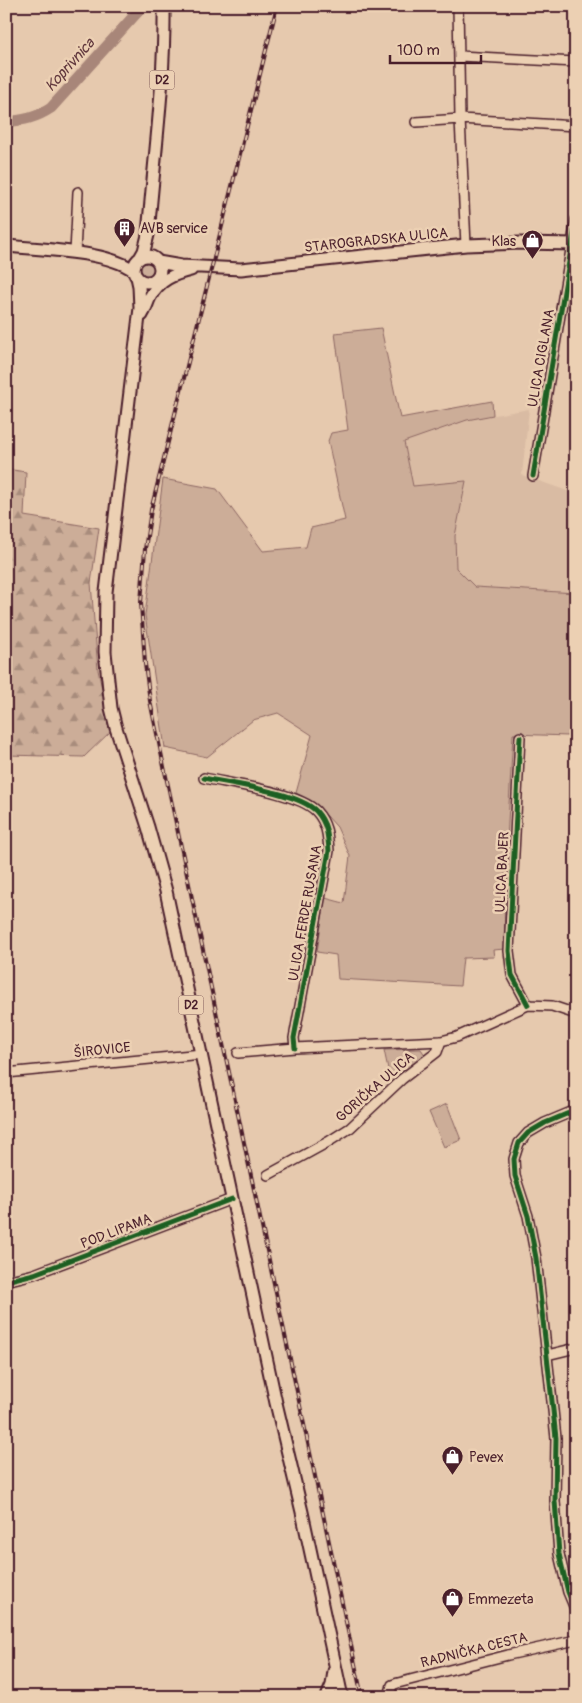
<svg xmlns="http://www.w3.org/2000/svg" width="582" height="1703" viewBox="0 0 582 1703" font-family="Pangolin,sans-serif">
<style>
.built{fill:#d9bba3}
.green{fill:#ccad98;stroke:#8b6662}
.forest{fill:url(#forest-firs);stroke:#8b6662}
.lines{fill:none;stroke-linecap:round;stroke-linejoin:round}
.river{stroke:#a88679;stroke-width:11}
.minor-casing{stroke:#4a1f2b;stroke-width:12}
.major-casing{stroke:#4a1f2b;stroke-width:15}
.minor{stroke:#ecd0b3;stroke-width:9}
.major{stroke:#ecd0b3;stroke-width:11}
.rail-casing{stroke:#4a1f2b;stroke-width:4}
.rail{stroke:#ecd0b3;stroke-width:2;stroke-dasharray:5.5;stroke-linecap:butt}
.cycleway-casing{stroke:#ecd0b3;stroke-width:8}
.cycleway{stroke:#1b5e20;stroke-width:5}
.labels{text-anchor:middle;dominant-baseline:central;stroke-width:5;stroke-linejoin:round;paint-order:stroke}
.shield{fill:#ecd0b3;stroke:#7b5454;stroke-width:1}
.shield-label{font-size:12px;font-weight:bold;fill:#4a1f2b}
.poi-label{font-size:14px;fill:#4a1f2b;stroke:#ecd0b3;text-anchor:start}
.street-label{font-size:14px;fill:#4a1f2b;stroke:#ecd0b3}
.water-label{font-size:15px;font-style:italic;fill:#62393e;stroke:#ecd0b3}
</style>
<defs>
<pattern id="forest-firs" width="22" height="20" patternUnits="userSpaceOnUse" patternTransform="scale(1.25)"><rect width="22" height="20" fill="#ccad98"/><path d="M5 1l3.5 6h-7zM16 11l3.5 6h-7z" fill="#a88c7c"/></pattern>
</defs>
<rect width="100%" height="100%" fill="#e6c9ae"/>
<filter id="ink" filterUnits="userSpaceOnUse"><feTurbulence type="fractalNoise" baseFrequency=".02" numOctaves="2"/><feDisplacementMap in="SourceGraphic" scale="10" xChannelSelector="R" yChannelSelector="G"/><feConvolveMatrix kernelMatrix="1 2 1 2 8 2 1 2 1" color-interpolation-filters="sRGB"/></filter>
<g filter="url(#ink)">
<path class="built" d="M529 409 522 475 576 494V593L475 587 456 568 455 536 466 481 413 486 404 442 467 420Z"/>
<path class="green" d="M140 269a7 7 0 1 1 14 0a7 7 0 1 1-14 0Z
M381 328 400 418 492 401 493 415 467 420 404 442 413 486 466 481 455 536 456 568 475 587 576 593V745L568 736 513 734 504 893 505 949 493 950 494 957 463 958 460 986 338 979 336 955 317 952 325 898 344 903 350 856 337 827 315 803 296 793 312 735 278 713 253 720 207 757 165 748 145 615 163 479 217 489 263 551 306 547 311 528 345 520 328 441 331 433 348 430 335 333Z
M421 1049 425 1055 391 1083 384 1050Z
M447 1104 461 1140 444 1147 429 1112Z"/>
<path class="forest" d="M6 469 26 472 24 516 99 528 91 583 98 670 111 731 84 757 6 755Z"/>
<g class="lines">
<path class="river" d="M6 122C24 120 36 118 51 108L143 6"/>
<defs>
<path id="minor" d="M458 6 460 119 466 245
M459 56 576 62
M416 122 460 119 576 126
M75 253 78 192
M533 476 576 220
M520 737 509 951 512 975 528 1005
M204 778C231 784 297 792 316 811 327 823 328 836 329 851L294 1038 295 1048
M238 1053 295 1048 441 1041 457 1037 528 1005 552 1006 576 1014
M6 1073 202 1054
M576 1110 545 1123 528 1133 519 1143 514 1159 515 1176 528 1216 536 1258 552 1401 556 1438 555 1501 559 1554 568 1592 576 1611
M268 1175 328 1142 350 1128 402 1079 437 1052 441 1041
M6 1281 34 1274 232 1199
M547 1355 576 1348
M389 1697 392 1685 398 1683 508 1655 576 1640"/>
<path id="major" d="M6 246C38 249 110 251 134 271
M134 269a13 13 0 1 1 26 0a13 13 0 1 1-26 0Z
M140 258 144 251 148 235C154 159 165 83 164 6
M158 262 181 266 241 269 466 245 520 243 576 244
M137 277 139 286 140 308 106 592 105 652 111 708 116 728 148 827 166 891 276 1403 302 1512 342 1697
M142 315C146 309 147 303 150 297 159 280 174 274 191 270
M327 1697 332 1685 334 1671"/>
</defs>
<use href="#minor" class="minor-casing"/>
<use href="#major" class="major-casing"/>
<use href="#minor" class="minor"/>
<use href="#major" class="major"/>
<defs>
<path id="rail" d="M277 6 151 510 145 549 141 603 145 664 150 701 362 1697"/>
</defs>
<use href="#rail" class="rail-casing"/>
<use href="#rail" class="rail"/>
<defs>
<path id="cycleway" d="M533 476 576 220
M520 737 509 951 512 975 528 1005
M204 778C231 784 297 792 316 811 327 823 328 836 329 851L294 1038 295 1048
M576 1110 545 1123 528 1133 519 1143 514 1159 515 1176 528 1216 536 1258 552 1401 556 1438 555 1501 559 1554 568 1592 576 1611
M6 1281 34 1274 232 1199"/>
</defs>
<use href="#cycleway" class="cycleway-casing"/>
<use href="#cycleway" class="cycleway"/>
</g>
</g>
<defs>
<symbol id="building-pin" viewBox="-11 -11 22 30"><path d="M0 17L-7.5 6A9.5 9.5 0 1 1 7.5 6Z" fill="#4a1f2b" stroke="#ecd0b3"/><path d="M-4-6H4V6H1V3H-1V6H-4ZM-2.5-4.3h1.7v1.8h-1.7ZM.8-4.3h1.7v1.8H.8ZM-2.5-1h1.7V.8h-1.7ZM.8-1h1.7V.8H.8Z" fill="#fff"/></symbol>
<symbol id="shop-pin" viewBox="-11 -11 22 30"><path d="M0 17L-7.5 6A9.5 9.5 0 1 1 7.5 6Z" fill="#4a1f2b" stroke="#ecd0b3"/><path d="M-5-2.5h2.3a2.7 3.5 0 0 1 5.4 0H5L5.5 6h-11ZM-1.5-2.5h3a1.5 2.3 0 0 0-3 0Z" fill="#fff"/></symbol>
</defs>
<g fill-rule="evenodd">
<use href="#building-pin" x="112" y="216" width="25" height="34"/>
<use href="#shop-pin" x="520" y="228" width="25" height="34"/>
<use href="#shop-pin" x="440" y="1444" width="25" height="34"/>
<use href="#shop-pin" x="440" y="1586" width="25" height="34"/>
</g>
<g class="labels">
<g class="shield">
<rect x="149.5" y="70.5" width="25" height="19" rx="4"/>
<rect x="178.5" y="995.5" width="25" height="19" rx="4"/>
</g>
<g class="shield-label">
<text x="162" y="80">D2</text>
<text x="191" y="1005">D2</text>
</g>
<g class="poi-label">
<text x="140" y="228">AVB service</text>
<text x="516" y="241" text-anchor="end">Klas</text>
<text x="469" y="1457">Pevex</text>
<text x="468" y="1599">Emmezeta</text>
</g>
<g class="street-label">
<text transform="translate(376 240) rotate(-6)">STAROGRADSKA ULICA</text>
<text transform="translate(541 358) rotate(-80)">ULICA CIGLANA</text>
<text transform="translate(502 872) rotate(-87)">ULICA BAJER</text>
<text transform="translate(305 913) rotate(-80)">ULICA FERDE RUSANA</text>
<text transform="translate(102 1050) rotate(-6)">ŠIROVICE</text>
<text transform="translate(375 1087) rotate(-41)">GORIČKA ULICA</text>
<text transform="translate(116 1231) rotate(-21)">POD LIPAMA</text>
<text transform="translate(474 1650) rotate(-14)">RADNIČKA CESTA</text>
</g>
<g class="water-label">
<text transform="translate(70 65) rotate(-48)">Koprivnica</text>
</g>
</g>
<rect width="582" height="1703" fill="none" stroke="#ecd0b3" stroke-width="25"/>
<rect x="12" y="12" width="557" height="1678" fill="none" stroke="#4a1f2b" stroke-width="2" filter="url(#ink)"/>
<path d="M390 55v8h91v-8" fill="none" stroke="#4a1f2b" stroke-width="2.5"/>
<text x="397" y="55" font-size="15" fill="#4a1f2b" stroke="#ecd0b3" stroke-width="4" paint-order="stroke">100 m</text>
</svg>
